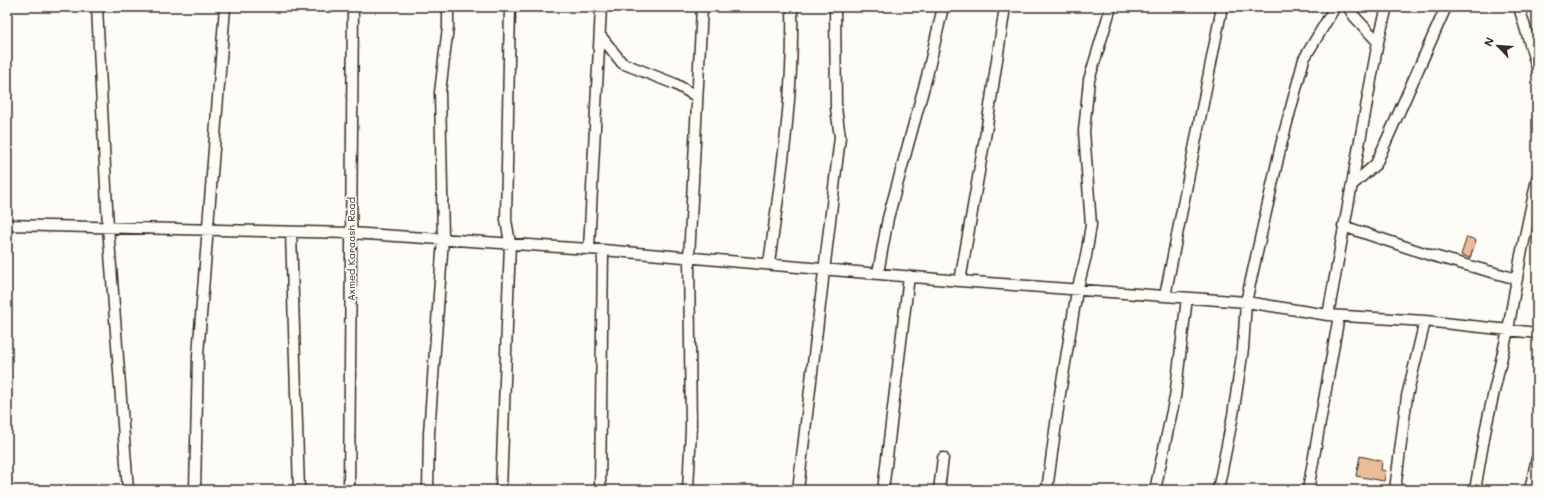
<svg xmlns="http://www.w3.org/2000/svg" width="1544" height="497" viewBox="0 0 1544 497" font-family="Mali,sans-serif">
<style>
.building{fill:#eabc9a;stroke:#3b2a1e}
.lines{fill:none;stroke-linecap:round;stroke-linejoin:round}
.minor-casing{stroke:#3b2a1e;stroke-width:13}
.minor{stroke:#fdfcf7;stroke-width:10}
.labels{text-anchor:middle;dominant-baseline:central;stroke-width:3.5;stroke-linejoin:round;paint-order:stroke}
.street-label{font-size:10px;fill:#3b2a1e;stroke:#fdfcf7}
</style>
<rect width="100%" height="100%" fill="#fdfcf7"/>
<filter id="ink" filterUnits="userSpaceOnUse"><feTurbulence type="fractalNoise" baseFrequency=".025" numOctaves="2"/><feDisplacementMap in="SourceGraphic" scale="8" xChannelSelector="R" yChannelSelector="G"/><feConvolveMatrix kernelMatrix="1 2 1 2 8 2 1 2 1" color-interpolation-filters="sRGB"/></filter>
<g filter="url(#ink)">
<path class="building" d="M1467 237 1476 240 1470 258 1461 255Z
M1360 456 1382 461 1381 470 1386 471 1384 481 1356 476Z"/>
<g class="lines">
<defs>
<path id="minor" d="M97 7 108 227 128 490
M1348 7 1354 16 1378 42
M1519 7 1537 68
M600 35 622 63 675 84 696 96
M1352 185 1376 164 1446 7
M7 225 351 233 603 250 960 281 1246 302 1328 315 1425 321 1537 333
M1343 226 1430 255 1517 279
M291 232 299 490
M589 249 601 7
M769 263C781 178 794 93 792 7
M878 273 888 218 927 76 943 7
M960 281 987 126 1005 7
M1165 296 1222 7
M1328 315 1378 42 1387 7
M195 490 198 355 225 7
M349 490 353 7
M428 490 429 433 443 239 440 92 448 27V7
M501 490 510 243 506 220 510 7
M600 490 603 250
M688 490 691 428 689 258 702 7
M798 490 840 137 836 108 835 7
M883 490 909 276
M939 490 943 458
M1047 490 1060 394 1077 291 1086 256 1091 225 1084 131 1089 80 1111 7
M1155 490 1175 397 1187 298
M1218 490 1233 415 1243 349 1246 302 1281 145 1304 59 1335 7
M1308 490 1339 316
M1395 490 1407 396 1425 321
M1475 490 1486 427 1508 330 1521 255 1537 179
M1530 490 1537 458"/>
</defs>
<use href="#minor" class="minor-casing"/>
<use href="#minor" class="minor"/>
</g>
</g>
<g class="labels">
<g class="street-label">
<text transform="translate(351 249) rotate(-90)">Axmed Karaash Road</text>
</g>
</g>
<rect width="1544" height="497" fill="none" stroke="#fdfcf7" stroke-width="24"/>
<rect x="12" y="12" width="1520" height="473" fill="none" stroke="#3b2a1e" stroke-width="1.5" filter="url(#ink)"/>
<g transform="translate(1498 46) rotate(295)" stroke="#fdfcf7" stroke-width="3" paint-order="stroke">
<path d="M0-3L7 15L0 10L-7 15Z" fill="#3b2a1e"/>
<text y="-6" font-size="11" font-weight="bold" text-anchor="middle" fill="#3b2a1e">N</text>
</g>
</svg>
